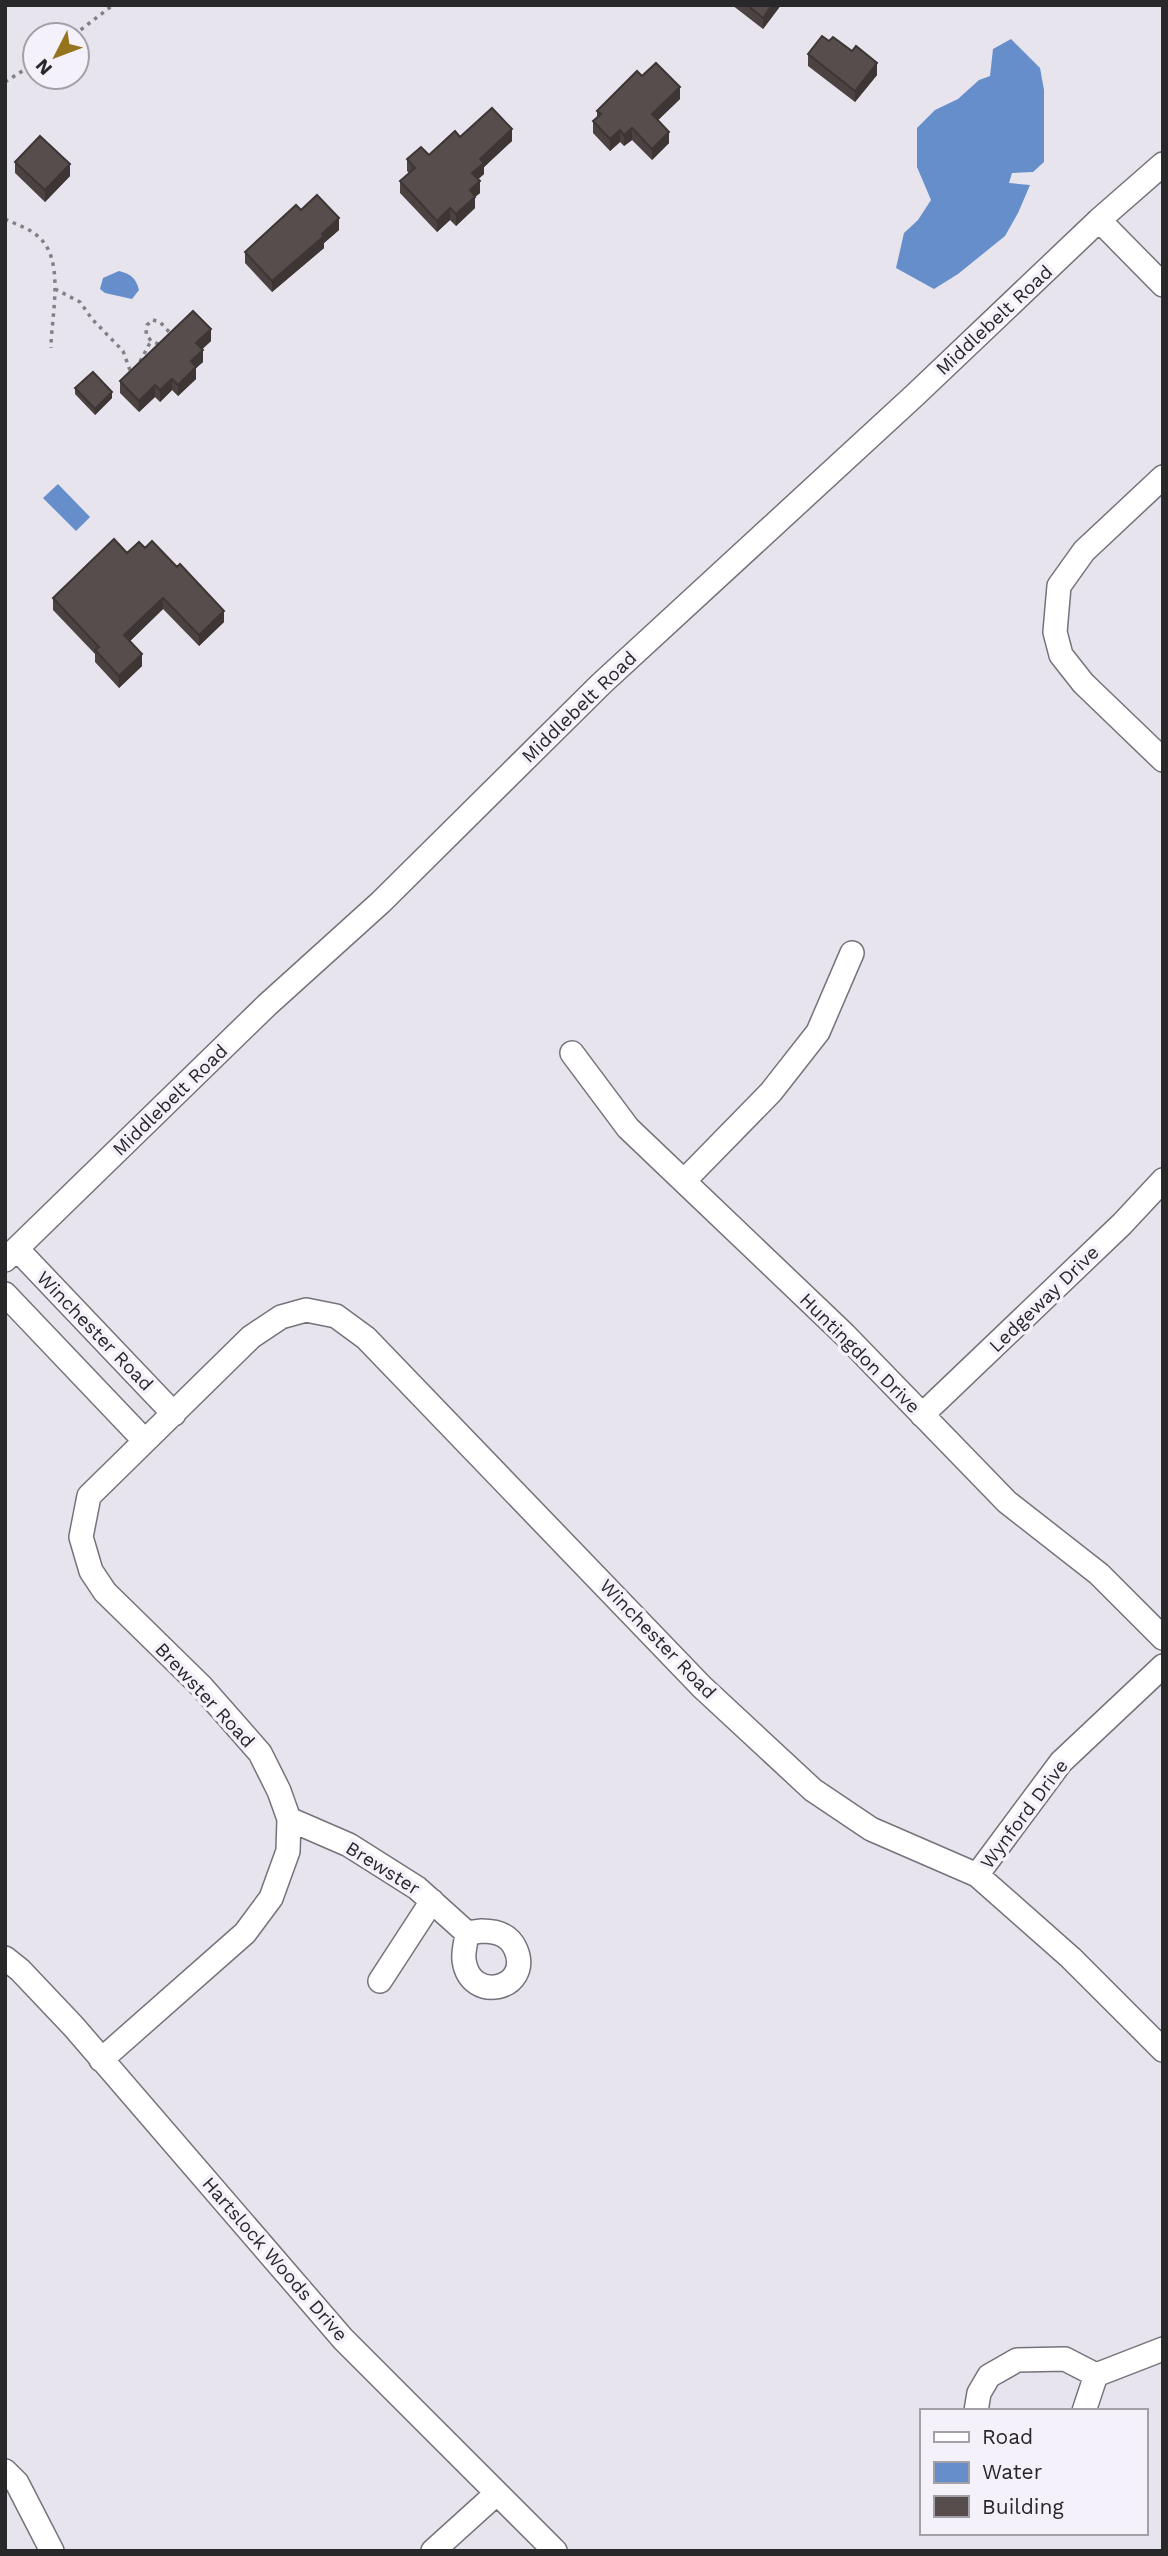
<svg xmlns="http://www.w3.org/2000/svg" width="1168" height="2556" viewBox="0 0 1168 2556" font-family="'Work Sans',sans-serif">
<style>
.water{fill:#658eca}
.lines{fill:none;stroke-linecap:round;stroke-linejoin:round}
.minor-casing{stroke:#76727b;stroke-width:26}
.path{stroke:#818086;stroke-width:3.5;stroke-dasharray:3.5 5;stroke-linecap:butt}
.minor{stroke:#fff;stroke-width:23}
.wall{fill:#4b4241}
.shaded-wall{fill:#3d3635}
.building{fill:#574d4c;stroke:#3d3635;stroke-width:2}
.labels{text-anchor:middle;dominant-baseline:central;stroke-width:7;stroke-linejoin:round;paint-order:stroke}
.street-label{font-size:19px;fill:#28272a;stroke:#f5f1fb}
</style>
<rect width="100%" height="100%" fill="#e7e4ee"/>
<path class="water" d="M1011 39 1040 68 1044 90V162L1033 172 1012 173 1009 183 1030 185 1018 213 1005 236 958 274 934 289 896 268 904 233 918 220 931 200 917 167V128L935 110 958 99 979 80 990 76 993 49Z
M119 271C131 274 136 278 139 290L132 299 105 293 100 289 103 278Z
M58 484 90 517 76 531 43 498Z"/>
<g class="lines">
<defs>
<path id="minor" d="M1099 220 1163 285
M1163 477 1084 551 1059 586 1055 632 1061 655 1083 683 1163 760
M572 1053 628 1128 844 1334 1007 1502 1099 1574 1163 1638
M684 1181 771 1092 818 1032 852 953
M17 1249 174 1414
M5 1260 267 1005 381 902 601 684 915 395 1099 220 1163 164
M5 1294 144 1440
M922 1415 1122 1224 1163 1180
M289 1819 349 1845 417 1888 467 1933
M977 1875 1061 1762 1163 1666
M482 1931C497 1931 510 1935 516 1950 532 1989 470 2005 464 1960 463 1952 466 1942 467 1933Z
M5 1958 20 1970 74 2027 343 2339 555 2551
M380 1981 432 1901
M101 2060 245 1933 271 1898 288 1851 289 1819 279 1791 260 1753 202 1687 105 1592 91 1571 81 1537 89 1496 251 1337 281 1317 306 1310 336 1316 366 1338 702 1687 813 1790 871 1829 977 1875 1071 1958 1163 2050
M976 2411 979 2393 989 2376 1017 2360 1065 2359 1096 2375 1163 2349
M1084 2411 1096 2375
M5 2471 17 2483 52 2551
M433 2551 496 2494"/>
</defs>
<use href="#minor" class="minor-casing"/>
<path class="path" d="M74 35 113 5
M5 82 35 63
M5 219C15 224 26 227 35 234 67 256 51 315 51 348
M55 289 80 302 92 319 123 351 131 373
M153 320 160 322 172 335 161 345 151 341 146 334 147 325Z
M136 369 151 341"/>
<use href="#minor" class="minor"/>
</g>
<path class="wall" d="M732 5H781L763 29Z
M829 41 877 75 855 102 808 66V54Z
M680 99 658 120 669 143 652 160 632 140 624 146 620 142 610 151 593 133V121L597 117V111Z
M460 137 512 141 484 167V174L478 179 480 193 475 197V208L456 226 450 220 437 232 400 193V181L409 173 407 171V159L429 155Z
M15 162 70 176 45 202 15 173Z
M301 210 339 230 324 243V248L272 292 245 263V252Z
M211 341 202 349 203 362 196 368V379L178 396 172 390 160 402 155 397 139 412 120 393V381Z
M75 388 112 398 95 415 75 394Z
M145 548 177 567 224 622 199 646 163 609 130 641 142 666 119 688 95 662V654L53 610V598L127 553Z"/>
<path class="shaded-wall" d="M772 5H781L763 29V18Z
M877 63V75L855 102V91Z
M680 87V99L652 126V114Z
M632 128V140L624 146V135Z
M512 129V141L484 167V174L472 185V173L480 159Z
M620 130V142L610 151V139Z
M669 132V143L652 160V149Z
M70 164V176L45 202V190Z
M480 181V193L475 197V208L456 226V214L470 190Z
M450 208V220L437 232V221Z
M339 218V230L324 243V248L272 292V281Z
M211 329V341L196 355V343Z
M203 350V362L196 368V379L178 396V385L191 361Z
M172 379V390L160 402V390Z
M155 385V397L139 412V401Z
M112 392V398L95 415V409Z
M163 598V609L124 647V635Z
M224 611V622L199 646V635Z
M142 654V666L119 688V676Z"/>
<path class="building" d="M747 5H772L763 18Z
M822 36 829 41 833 37 852 51 856 46 877 63 855 91 808 54Z
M656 63 680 87 652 114 669 132 652 149 632 128 624 135 620 130 610 139 593 121 601 114 597 111 637 71 642 76Z
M492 108 512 129 480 159 484 163 472 173 480 181 470 190 475 197 456 214 450 208 437 221 400 181 415 168 407 159 421 147 429 155 455 131 460 137Z
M40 136 70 164 45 190 15 162Z
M317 195 339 218 322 234 324 236 272 281 245 252 296 205 301 210Z
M193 311 211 329 196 343 203 350 191 361 196 367 178 385 172 379 160 390 155 385 139 401 120 381Z
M93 372 112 392 95 409 75 388Z
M114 539 127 553 139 542 145 548 152 541 177 567 180 564 224 611 199 635 163 598 124 635 142 654 119 676 95 650 99 647 53 598Z"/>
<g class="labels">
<g class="street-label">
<text transform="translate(994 320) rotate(-43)">Middlebelt Road</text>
<text transform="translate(579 707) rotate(-44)">Middlebelt Road</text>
<text transform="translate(170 1100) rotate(-44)">Middlebelt Road</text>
<text transform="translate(1044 1299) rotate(-44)">Ledgeway Drive</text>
<text transform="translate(95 1331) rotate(46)">Winchester Road</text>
<text transform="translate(860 1353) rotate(45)">Huntingdon Drive</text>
<text transform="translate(658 1639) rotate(46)">Winchester Road</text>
<text transform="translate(205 1695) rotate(47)">Brewster Road</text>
<text transform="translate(1024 1814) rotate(-53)">Wynford Drive</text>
<text transform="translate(383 1868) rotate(32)">Brewster</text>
<text transform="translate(275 2259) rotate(49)">Hartslock Woods Drive</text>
</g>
</g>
<rect width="1168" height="2556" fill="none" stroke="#28272a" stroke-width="14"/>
<rect x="920" y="2409" width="228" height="126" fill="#f5f1fb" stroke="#a3a0a7" stroke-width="2"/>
<rect x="934" y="2432" width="35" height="10" fill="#ffffff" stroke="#a3a0a7" stroke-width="2"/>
<text x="982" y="2444" font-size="21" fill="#28272a">Road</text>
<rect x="934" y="2462" width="35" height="21" fill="#658eca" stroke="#a3a0a7" stroke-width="2"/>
<text x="982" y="2479" font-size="21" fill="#28272a">Water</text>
<rect x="934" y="2496" width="35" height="21" fill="#574d4c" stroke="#a3a0a7" stroke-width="2"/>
<text x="982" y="2514" font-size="21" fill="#28272a">Building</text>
<g transform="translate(56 56) rotate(228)"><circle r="33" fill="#f5f1fb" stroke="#a3a0a7" stroke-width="2"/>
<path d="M0-5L12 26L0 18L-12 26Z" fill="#96741d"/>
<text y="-10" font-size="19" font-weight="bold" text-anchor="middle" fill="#28272a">N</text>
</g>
</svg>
